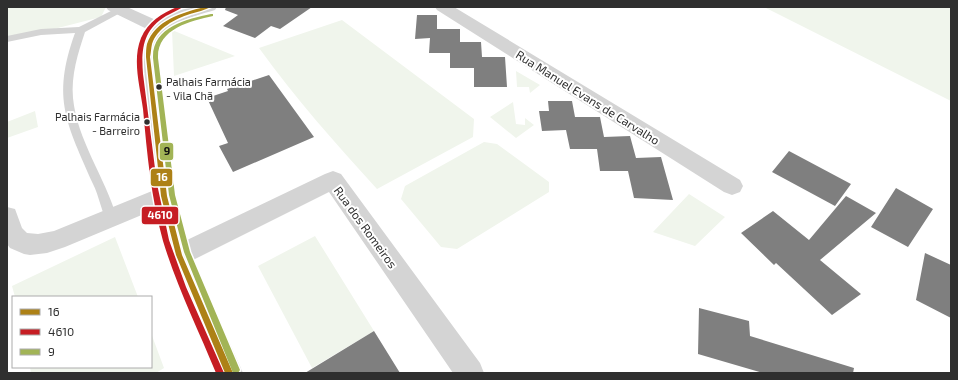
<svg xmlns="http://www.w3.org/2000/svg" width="958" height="380" viewBox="0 0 958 380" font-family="'Exo 2',sans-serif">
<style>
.green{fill:#f0f5ec}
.building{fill:#7f7f7f}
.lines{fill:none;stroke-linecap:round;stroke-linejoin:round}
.lane{fill:#d4d4d4;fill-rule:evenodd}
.street{fill:#d4d4d4;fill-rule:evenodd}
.bus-1-casing{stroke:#fff;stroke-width:3}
.bus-2-casing{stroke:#fff;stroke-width:3}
.bus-3-casing{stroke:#fff;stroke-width:3}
.bus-1{fill:#ad8116;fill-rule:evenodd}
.bus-2{fill:#c61d23;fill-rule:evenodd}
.bus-3{fill:#a2b456;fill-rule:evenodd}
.bus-dot{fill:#2f2f2f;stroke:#fff;stroke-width:1.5}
.labels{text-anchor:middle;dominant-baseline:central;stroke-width:4;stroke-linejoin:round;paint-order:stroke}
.bus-label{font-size:11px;fill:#2f2f2f;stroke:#fff;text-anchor:start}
.street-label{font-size:12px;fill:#2f2f2f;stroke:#fff}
.line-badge{stroke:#fff;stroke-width:1.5}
.badge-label{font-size:11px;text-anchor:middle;font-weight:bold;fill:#fff}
.pale-badge-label{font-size:11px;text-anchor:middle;font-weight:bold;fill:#111}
</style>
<rect width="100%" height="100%" fill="#fff"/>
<path class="green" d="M7 7H106L101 17 7 41Z
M764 7H951V101Z
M342 20 474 119 473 137 377 189C336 144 295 98 259 48Z
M172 30 235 56 174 76Z
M516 71 540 85 530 93 529 87H517Z
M513 102 516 124 525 125V118L534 125 516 138 490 117Z
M35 111 38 127 7 138V122Z
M484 142 497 144 549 182V192L457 249 441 247 401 199 405 186Z
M689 194 725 217 695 246 653 232Z
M315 236 374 331 312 368 258 266Z
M115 237 138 297H15L12 286Z
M151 333 164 368 156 373H31L30 367H151Z"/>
<path class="building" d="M226 7H312L280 29 271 26 255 38 223 26 238 15 225 10Z
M417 15H437V29H460V42H481L482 57H505L507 87H474V68H450V53H429L430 38 415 39Z
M269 75 314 137 233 172 219 146 228 143 207 98 228 91 227 89Z
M548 101H572L575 117H600L604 137 630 136 636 158 661 157 673 200 634 198 628 171H600L597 149H570L566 130 542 131 539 111H549Z
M789 151 851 184 835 206 772 172Z
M896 188 933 209 908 247 871 227Z
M846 196 876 213 820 260 861 294 832 315 776 263 774 265 741 233 773 211 809 240Z
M925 253 951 265V318L916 300Z
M699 308 749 321 750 336 854 368 853 373H763L698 354Z
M374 331 400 373H305Z"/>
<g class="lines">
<path class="lane" d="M119 7 123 10 122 12 85 32C78 53 71 75 73 98 77 140 105 177 117 218L115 222 111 223 107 222C101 210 99 196 93 184 67 124 51 99 75 33L41 35 7 42V36L41 29 79 27Z"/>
<path class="street" d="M106 7H127L158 21C179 7 193 7 217 7L215 10C189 18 163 22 157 52L175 196 187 240 325 174 333 171 341 174 480 363 484 373H453L329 192 193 260 243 373H215L167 255 156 209 65 247 47 253 30 255 24 254 10 248 7 244V207L15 209 22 228 27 233 38 234 54 231 152 191 139 54 142 41 149 30 108 10Z
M435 7H454L740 180 743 186 740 192 732 195 724 192 437 10Z"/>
<defs>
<path id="bus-1" d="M204 7H211C205 10 197 12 190 14 175 19 157 28 152 44 151 48 151 53 150 57L167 196 182 255 233 373H225L176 255 161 196 146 57C146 53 146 48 147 44 155 20 182 13 204 7Z"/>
<path id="bus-2" d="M177 7H183C178 10 172 13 166 16 143 30 141 49 143 74L157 184 165 221 169 240 186 287 224 373H216C198 329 177 287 163 241 151 198 147 153 143 109 140 86 132 60 141 38 148 22 162 13 177 7Z"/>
<path id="bus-3" d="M211 14H213V16C190 21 157 29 158 58L175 195 190 252 240 370 238 373H233L184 252 169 195 153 58C152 27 187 19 211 14Z"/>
</defs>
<use href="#bus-1" class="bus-1-casing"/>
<use href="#bus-2" class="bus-2-casing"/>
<use href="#bus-3" class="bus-3-casing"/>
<use href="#bus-1" class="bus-1"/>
<use href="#bus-2" class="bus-2"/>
<use href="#bus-3" class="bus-3"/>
</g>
<g class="bus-dot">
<circle cx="159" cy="87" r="3.5"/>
<circle cx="147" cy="122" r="3.5"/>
</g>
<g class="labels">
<g class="bus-label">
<text x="166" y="81">Palhais Farmácia<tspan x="166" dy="14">- Vila Chã</tspan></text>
<text x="140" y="116" text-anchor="end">Palhais Farmácia<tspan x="140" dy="14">- Barreiro</tspan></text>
</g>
<g class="street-label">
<text transform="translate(588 97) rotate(32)">Rua Manuel Evans de Carvalho</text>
<text transform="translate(366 227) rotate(54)">Rua dos Romeiros</text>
</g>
</g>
<g class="line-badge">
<rect x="159" y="142" width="15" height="19" rx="4" fill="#a2b456"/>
<rect x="150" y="168" width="23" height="19" rx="4" fill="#ad8116"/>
<rect x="141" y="206" width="38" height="19" rx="4" fill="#c61d23"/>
</g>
<g class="badge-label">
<text x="162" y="181">16</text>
<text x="160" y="219">4610</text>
</g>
<g class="pale-badge-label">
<text x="167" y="155">9</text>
</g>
<rect width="958" height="380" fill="none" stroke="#2f2f2f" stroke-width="16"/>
<rect x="12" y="296" width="140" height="72" fill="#ffffff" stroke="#acacac"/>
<rect x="20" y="309" width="20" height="6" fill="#ad8116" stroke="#acacac"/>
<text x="48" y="316" font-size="12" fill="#2f2f2f">16</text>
<rect x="20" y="329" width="20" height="6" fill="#c61d23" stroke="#acacac"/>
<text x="48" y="336" font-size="12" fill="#2f2f2f">4610</text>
<rect x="20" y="349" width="20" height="6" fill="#a2b456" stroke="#acacac"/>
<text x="48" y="356" font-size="12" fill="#2f2f2f">9</text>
</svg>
